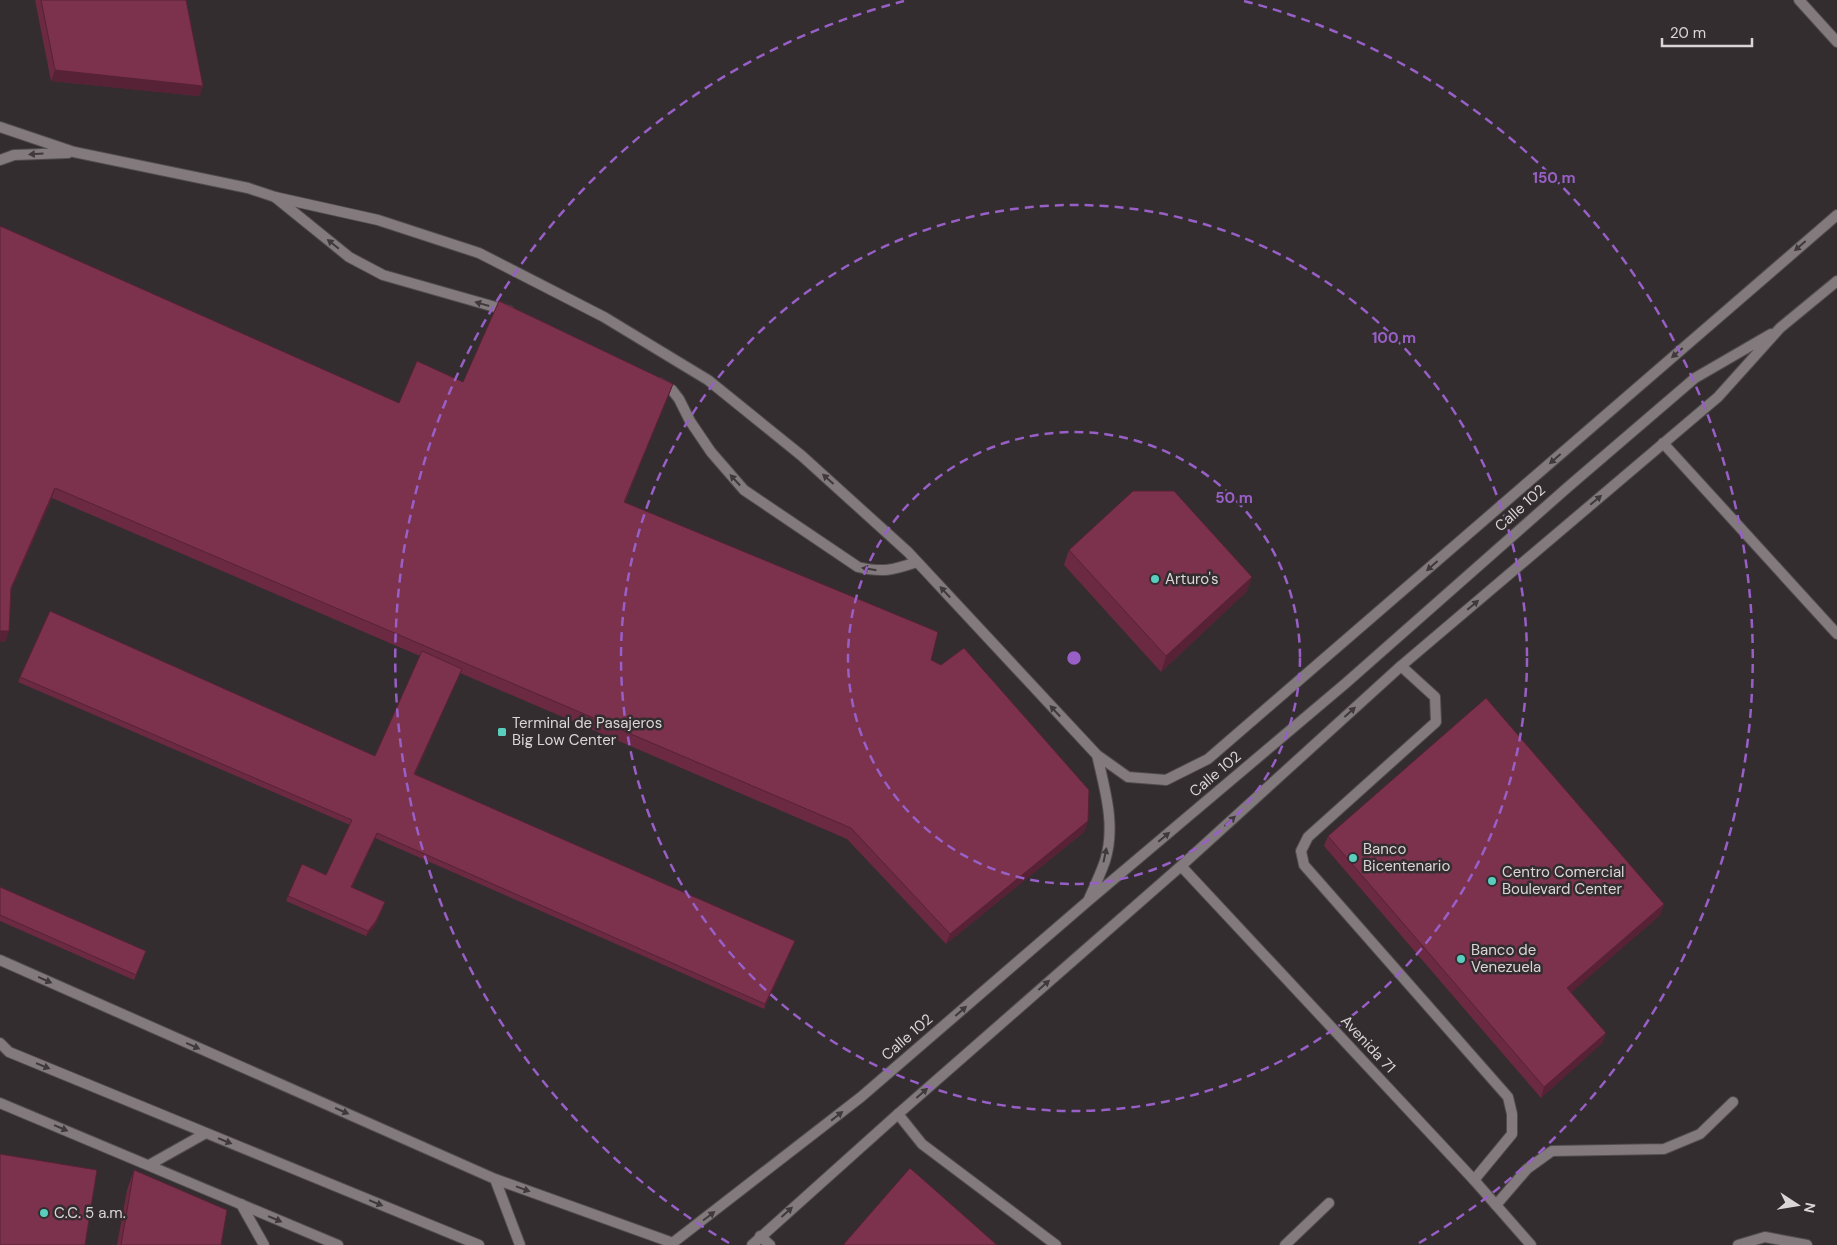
<svg xmlns="http://www.w3.org/2000/svg" width="1837" height="1245" viewBox="0 0 1837 1245" font-family="'DM Sans',sans-serif">
<style>
.lines{fill:none;stroke-linecap:round;stroke-linejoin:round}
.service-casing{stroke:#504b4d;stroke-width:12}
.minor-casing{stroke:#504b4d;stroke-width:12}
.service{stroke:#827a7d;stroke-width:10}
.minor{stroke:#827a7d;stroke-width:10}
.wall{fill:#6b2a42}
.shaded-wall{fill:#572236}
.building{fill:#7c314d;stroke:#572236}
.oneway{fill:#3f393b}
.ring{fill:none;stroke:#985fc6;stroke-width:2.5;stroke-dasharray:9 6}
.poi-dot{fill:#59cebe;stroke:#332d2f;stroke-width:2}
.labels{text-anchor:middle;dominant-baseline:central;stroke-width:5;stroke-linejoin:round;paint-order:stroke}
.street-label{font-size:15px;fill:#dad5d7;stroke:#332d2f}
.poi-label{font-size:15px;fill:#dad5d7;stroke:#332d2f;text-anchor:start}
.centre{fill:#985fc6;stroke:#332d2f;stroke-width:2.5}
.ring-label{font-size:15px;text-anchor:middle;font-weight:bold;fill:#985fc6;stroke:#332d2f;stroke-width:5;stroke-linejoin:round;paint-order:stroke}
</style>
<rect width="100%" height="100%" fill="#332d2f"/>
<g class="lines">
<defs>
<path id="service" d="M275 197 349 257 383 275 509 311
M659 383 672 390 679 399 690 421 711 452 744 490 858 567C883 573 893 570 917 562
M1401 666 1435 697 1436 722 1308 837 1301 851 1304 865 1508 1097 1512 1114V1134L1474 1180
M0 960 495 1179 673 1243
M898 1114 922 1144 1056 1245
M495 1179 520 1245
M241 1204 264 1245
M1496 1205 1527 1169 1552 1151 1664 1149 1700 1134 1733 1102
M760 1236 770 1245
M1285 1245 1329 1203
M1738 1245 1765 1237 1807 1245"/>
<path id="minor" d="M1799 0 1837 42
M0 127 74 152 248 188 275 197 378 220 479 253 604 317 708 380 802 456 908 552 1097 755C1105 790 1116 826 1105 861 1100 875 1094 888 1088 901
M0 160 14 155 68 153
M1663 443 1837 634
M1097 755 1128 777 1166 780 1208 759 1837 215
M1181 866 1474 1180 1531 1245
M0 1043 9 1052 479 1245
M0 1103 338 1245
M149 1165 206 1133
M670 1245 861 1097 1088 901 1346 683 1568 487 1695 378 1771 334
M752 1245 898 1114 1181 866 1401 666 1718 397 1780 328 1837 281"/>
</defs>
<use href="#service" class="service-casing"/>
<use href="#minor" class="minor-casing"/>
<use href="#service" class="service"/>
<use href="#minor" class="minor"/>
</g>
<path class="wall" d="M35 0H186L203 86 199 96 51 81Z
M0 226 399 403 463 382 673 384 625 502 931 660 1088 821 1084 832 946 944 847 839 460 673 415 774 793 946 764 1009 375 838 352 887 383 908 374 927 366 936 286 901 288 896 326 875 350 825 18 682 20 677 375 756 420 656 52 498 11 590 9 631 5 642 0 641Z
M1069 550 1252 577 1246 592 1161 672 1064 565Z
M1328 836 1664 904 1660 915 1571 992 1606 1033 1602 1043 1541 1098 1324 846Z
M0 887 144 956 134 980 0 921Z
M134 1170 221 1245H117L127 1190Z"/>
<path class="shaded-wall" d="M55 70 203 86 199 96 51 81Z
M673 384 669 395 620 512 624 502Z
M55 488 52 498 7 598 11 588Z
M1252 577 1246 592 1161 672 1166 656Z
M0 631H9L5 642 0 641Z
M1088 821 1084 832 946 944 950 934Z
M377 833 375 838 349 892 351 887Z
M385 902 374 927 366 936 368 931Z
M1664 904 1660 915 1564 999 1567 988Z
M795 941 793 946 764 1009 765 1004Z
M1606 1033 1602 1043 1541 1098 1544 1087Z"/>
<path class="building" d="M41 0H186L203 86 55 70Z
M0 226 399 403 417 361 463 382 499 301 673 384 624 502 938 632 931 660 941 665 964 648 1089 790 1088 821 950 934 851 828 55 488 11 588 9 631H0Z
M1133 491H1174L1252 577 1166 656 1069 550Z
M50 611 375 756 422 651 462 669 414 774 795 941 765 1004 377 833 351 887 385 902 376 921 368 931 288 896 302 864 326 875 352 820 20 677Z
M1486 698 1664 904 1567 988 1606 1033 1544 1087 1328 836Z
M0 887 146 951 136 975 0 915Z
M0 1154 97 1170 85 1245H0Z
M910 1168 997 1245H843Z
M134 1170 227 1210 221 1245H121Z"/>
<defs><path id="oneway-solid" d="M-6-.8H1V-3.2L6.5 0L1 3.2V.8H-6Z" transform="scale(1.25)"/></defs>
<g class="oneway">
<use href="#oneway-solid" transform="translate(36 154) rotate(177)"/>
<use href="#oneway-solid" transform="translate(333 244) rotate(-141)"/>
<use href="#oneway-solid" transform="translate(1800 246) rotate(139)"/>
<use href="#oneway-solid" transform="translate(482 304) rotate(-164)"/>
<use href="#oneway-solid" transform="translate(1677 353) rotate(139)"/>
<use href="#oneway-solid" transform="translate(1555 459) rotate(139)"/>
<use href="#oneway-solid" transform="translate(828 479) rotate(-138)"/>
<use href="#oneway-solid" transform="translate(735 480) rotate(-133)"/>
<use href="#oneway-solid" transform="translate(1596 500) rotate(-40)"/>
<use href="#oneway-solid" transform="translate(1432 566) rotate(139)"/>
<use href="#oneway-solid" transform="translate(869 569) rotate(-171)"/>
<use href="#oneway-solid" transform="translate(945 592) rotate(-133)"/>
<use href="#oneway-solid" transform="translate(1473 605) rotate(-40)"/>
<use href="#oneway-solid" transform="translate(1055 711) rotate(-133)"/>
<use href="#oneway-solid" transform="translate(1350 712) rotate(-42)"/>
<use href="#oneway-solid" transform="translate(1230 821) rotate(-42)"/>
<use href="#oneway-solid" transform="translate(1164 837) rotate(-40)"/>
<use href="#oneway-solid" transform="translate(1105 855) rotate(-78)"/>
<use href="#oneway-solid" transform="translate(45 980) rotate(24)"/>
<use href="#oneway-solid" transform="translate(1044 985) rotate(-41)"/>
<use href="#oneway-solid" transform="translate(961 1011) rotate(-41)"/>
<use href="#oneway-solid" transform="translate(193 1046) rotate(24)"/>
<use href="#oneway-solid" transform="translate(43 1066) rotate(22)"/>
<use href="#oneway-solid" transform="translate(922 1093) rotate(-41)"/>
<use href="#oneway-solid" transform="translate(342 1111) rotate(24)"/>
<use href="#oneway-solid" transform="translate(837 1116) rotate(-38)"/>
<use href="#oneway-solid" transform="translate(61 1128) rotate(23)"/>
<use href="#oneway-solid" transform="translate(225 1141) rotate(22)"/>
<use href="#oneway-solid" transform="translate(523 1189) rotate(20)"/>
<use href="#oneway-solid" transform="translate(376 1203) rotate(22)"/>
<use href="#oneway-solid" transform="translate(787 1212) rotate(-42)"/>
<use href="#oneway-solid" transform="translate(709 1216) rotate(-37)"/>
<use href="#oneway-solid" transform="translate(275 1219) rotate(23)"/>
</g>
<g class="ring">
<circle cx="1074" cy="658" r="226"/>
<circle cx="1074" cy="658" r="453"/>
<path d="M729 1243A679 679 0 0 1 904 1M1244 1A679 679 0 0 1 1419 1243"/>
</g>
<g class="poi-dot">
<circle cx="1155" cy="579" r="5"/>
<rect x="497" y="727" width="10" height="10" rx="2.5"/>
<circle cx="1353" cy="858" r="5"/>
<circle cx="1492" cy="881" r="5"/>
<circle cx="1461" cy="959" r="5"/>
<circle cx="44" cy="1213" r="5"/>
</g>
<g class="labels">
<g class="street-label">
<text transform="translate(1520 508) rotate(-42)">Calle 102</text>
<text transform="translate(1215 774) rotate(-40)">Calle 102</text>
<text transform="translate(907 1037) rotate(-41)">Calle 102</text>
<text transform="translate(1368 1044) rotate(47)">Avenida 71</text>
</g>
<g class="poi-label">
<text x="1165" y="579">Arturo's</text>
<text x="512" y="723">Terminal de Pasajeros<tspan x="512" dy="17">Big Low Center</tspan></text>
<text x="1363" y="849">Banco<tspan x="1363" dy="17">Bicentenario</tspan></text>
<text x="1502" y="872">Centro Comercial<tspan x="1502" dy="17">Boulevard Center</tspan></text>
<text x="1471" y="950">Banco de<tspan x="1471" dy="17">Venezuela</tspan></text>
<text x="54" y="1213">C.C. 5 a.m.</text>
</g>
</g>
<circle cx="1074" cy="658" r="8" class="centre"/>
<g class="ring-label">
<text x="1554" y="183">150 m</text>
<text x="1394" y="343">100 m</text>
<text x="1234" y="503">50 m</text>
</g>
<g transform="translate(1797 1205) rotate(102)" stroke="#332d2f" stroke-width="4" paint-order="stroke">
<path d="M0-4L9 19L0 12L-9 19Z" fill="#dad5d7"/>
<text y="-8" font-size="14" font-weight="bold" text-anchor="middle" fill="#dad5d7">N</text>
</g>
<path d="M1662 38v8h90v-8" fill="none" stroke="#dad5d7" stroke-width="2.5"/>
<text x="1670" y="38" font-size="15" fill="#dad5d7" stroke="#332d2f" stroke-width="4" paint-order="stroke">20 m</text>
</svg>
